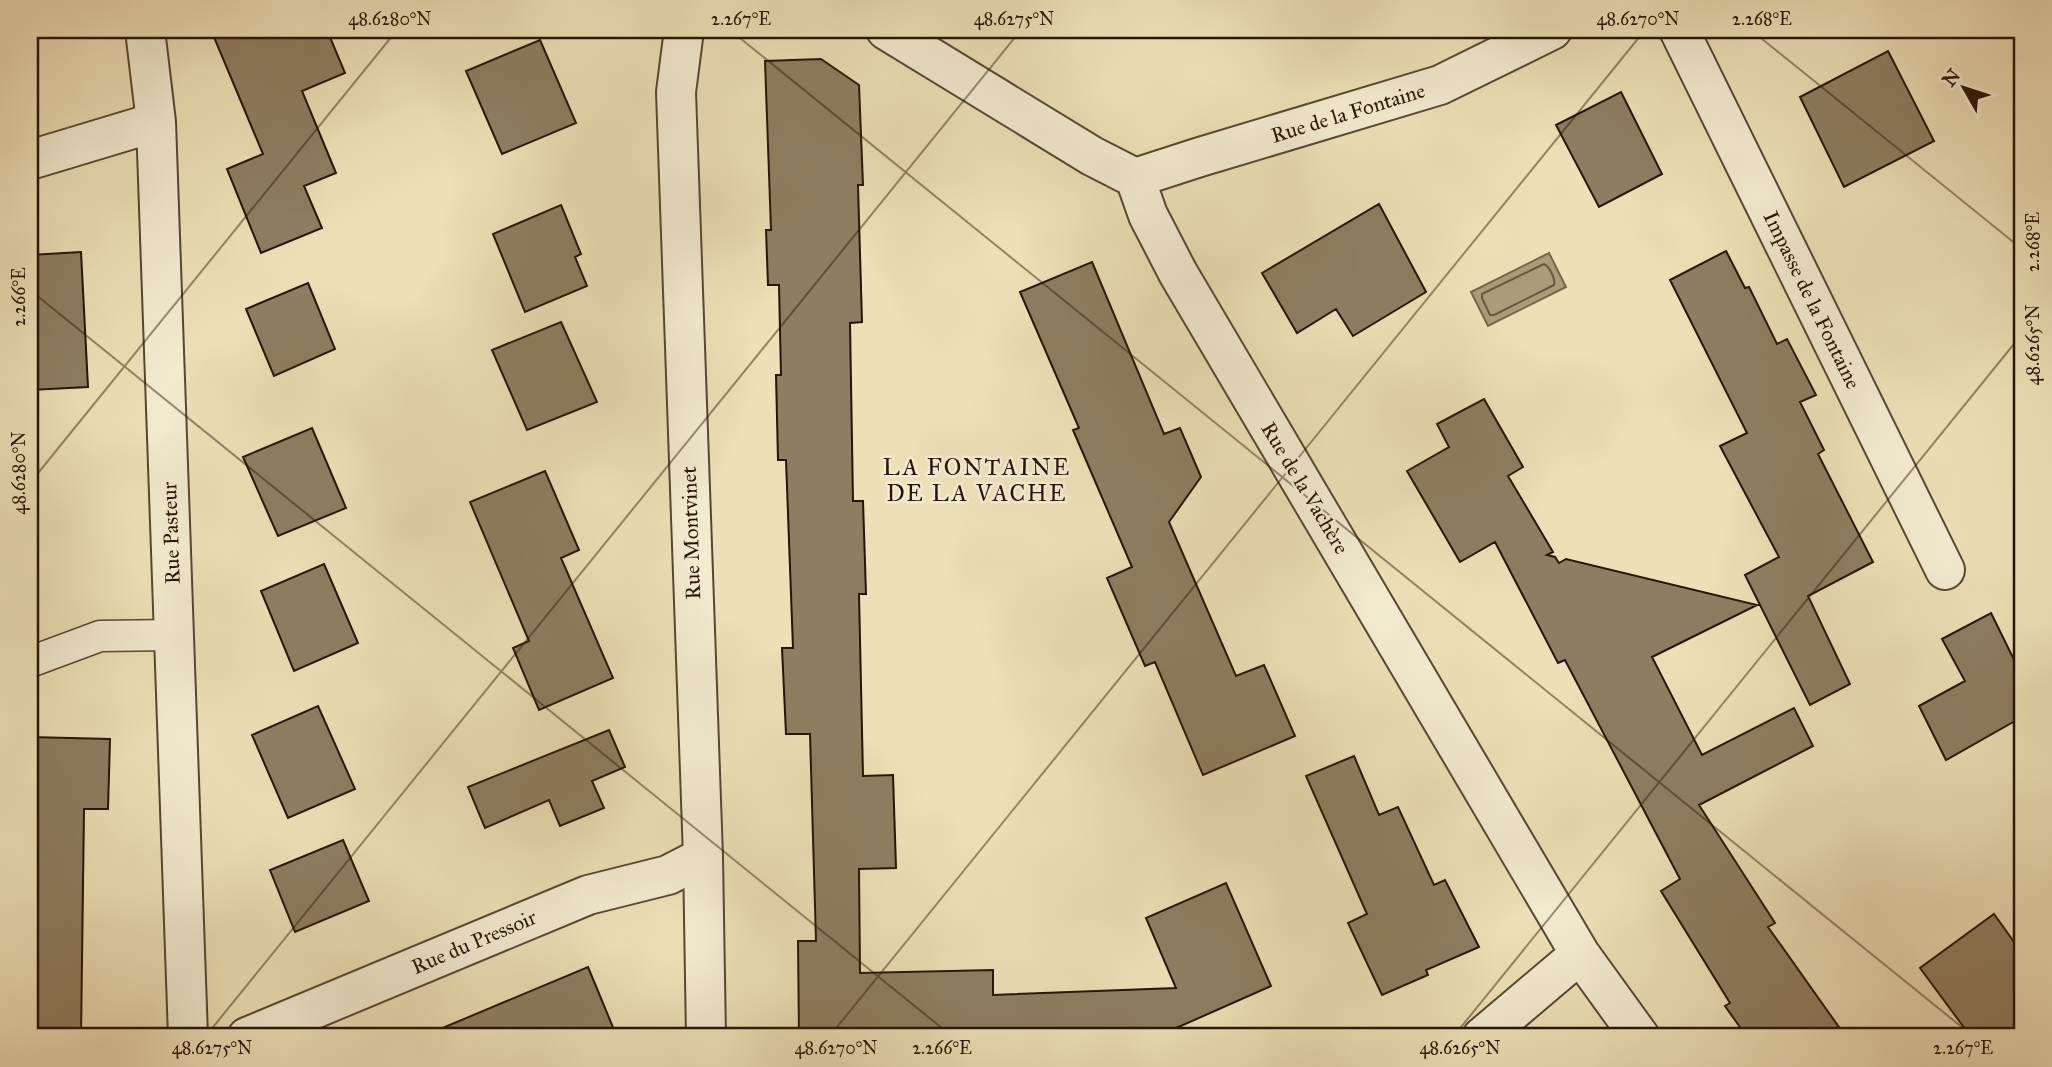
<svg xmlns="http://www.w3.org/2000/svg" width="2052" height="1067" viewBox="0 0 2052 1067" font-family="'IM FELL Great Primer',serif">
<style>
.water{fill:#aa9b79;stroke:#76654a;stroke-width:2}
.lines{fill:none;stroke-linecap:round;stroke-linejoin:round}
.shore{stroke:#68583e;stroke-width:2}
.building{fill:#8e7e61;stroke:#271404;stroke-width:2}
.service-casing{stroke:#584730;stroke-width:33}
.minor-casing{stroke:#584730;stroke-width:42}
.service{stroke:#f3ebd0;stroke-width:30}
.minor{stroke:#f3ebd0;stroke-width:38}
.ticks{fill:none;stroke:#271404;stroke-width:2;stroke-opacity:0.45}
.labels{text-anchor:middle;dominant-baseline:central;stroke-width:5;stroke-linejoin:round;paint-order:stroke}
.street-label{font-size:21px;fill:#271404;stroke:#f3ebd0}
.neighbourhood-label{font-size:23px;letter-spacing:2px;fill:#271404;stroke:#f3ebd0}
.neatline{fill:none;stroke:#271404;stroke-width:2.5}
.ticks-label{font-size:18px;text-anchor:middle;fill:#271404}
</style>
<rect width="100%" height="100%" fill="#ede0b6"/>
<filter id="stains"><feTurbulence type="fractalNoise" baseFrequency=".00286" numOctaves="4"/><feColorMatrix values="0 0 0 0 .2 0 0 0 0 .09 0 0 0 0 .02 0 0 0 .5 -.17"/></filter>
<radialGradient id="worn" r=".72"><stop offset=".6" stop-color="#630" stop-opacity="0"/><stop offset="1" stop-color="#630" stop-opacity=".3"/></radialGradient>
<path class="water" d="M1549 253 1566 287 1488 326 1471 292Z"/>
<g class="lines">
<path class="shore" d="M1544 264C1549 266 1556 279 1554 285L1494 315H1490L1482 298V294Z"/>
</g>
<path class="building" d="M211 30H327L345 73 302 91 336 173 304 186 322 228 261 253 227 169 263 154Z
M540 40 576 123 502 154 466 71Z
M1888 51 1934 141 1844 187 1800 97Z
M821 59 859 85 863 185H858L862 322 850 323 853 501H863L866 594H859L863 776 893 775 896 868 859 869 860 973 993 970V995L1176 988 1146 918 1226 883 1271 986 1156 1037H799L798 941H816L810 734H786L782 648H793L786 460H778L776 375H781L779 285H768L766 230H771L765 61Z
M1621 92 1662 174 1599 207 1556 125Z
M1379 204 1426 292 1353 336 1336 309 1297 333 1262 273Z
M561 205 581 254 575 257 587 286 525 312 493 234Z
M1726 251 1745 288 1749 287 1777 344 1787 339 1816 395 1800 402 1824 450 1818 454 1873 562 1808 596 1850 684 1810 705 1745 575 1779 557 1720 446 1747 433 1670 280Z
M81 252 88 387 30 390V255Z
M1092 262 1164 434 1180 428 1201 477 1169 522 1236 676 1264 665 1295 736 1203 775 1155 662 1145 666 1107 578 1132 567 1073 430 1079 428 1020 292Z
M308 283 335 349 274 376 246 309Z
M561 322 597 402 527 430 492 350Z
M1484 399 1523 467 1508 476 1553 552 1547 555 1555 557 1559 563 1566 559 1757 605 1652 657 1702 755 1794 708 1813 746 1699 805 1775 923 1768 927 1846 1037H1747L1725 1006 1730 1003 1661 891 1680 879 1565 660 1558 663 1495 542 1460 562 1407 471 1449 447 1437 424Z
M312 428 346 508 278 536 243 457Z
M545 471 579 550 561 558 613 678 539 710 513 648 529 641 470 502Z
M324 564 358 643 294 671 261 591Z
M1991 613 2022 676V717L1946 760 1919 706 1965 681 1942 639Z
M318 706 355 789 288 818 252 735Z
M609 730 625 767 592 781 604 808 560 826 549 800 485 828 468 787Z
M30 737 110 739 108 809H84L81 1037H30Z
M1354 756 1379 815 1398 807 1434 885 1445 880 1479 947 1426 970 1428 975 1382 995 1348 923 1367 914 1306 776Z
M343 840 369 901 295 932 270 870Z
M1994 914 2022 953V1037H1971L1920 968Z
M588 967 617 1037H421Z"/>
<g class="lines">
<defs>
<path id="service" d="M30 662 100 636 175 635"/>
<path id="minor" d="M145 30 156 122 188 1037
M684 30 676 92 703 857 706 1037
M886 30 1092 156 1135 178 1148 215 1178 273 1580 954 1640 1037
M1679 30 1945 570
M30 160 156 122
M1135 178 1200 157 1440 85 1552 30
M247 1037 588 895 668 875 703 857
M1482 1037 1580 954"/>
</defs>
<use href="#service" class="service-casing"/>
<use href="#minor" class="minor-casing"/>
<use href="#service" class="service"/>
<use href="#minor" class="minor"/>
</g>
<path class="ticks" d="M730 30 1974 1037M1751 30 2022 249M30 290 953 1037M30 483 397 30M205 1037 1021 30M829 1037 1645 30M1453 1037 2022 334"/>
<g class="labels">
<g class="street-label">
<text transform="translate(1348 113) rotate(-17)">Rue de la Fontaine</text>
<text transform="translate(1812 300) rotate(64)">Impasse de la Fontaine</text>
<text transform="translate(1305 488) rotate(59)">Rue de la Vachère</text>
<text transform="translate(171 533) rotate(-92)">Rue Pasteur</text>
<text transform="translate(691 533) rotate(-92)">Rue Montvinet</text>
<text transform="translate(474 942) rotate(-23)">Rue du Pressoir</text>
</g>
<g class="neighbourhood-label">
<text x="977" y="467">LA FONTAINE<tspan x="977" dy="26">DE LA VACHE</tspan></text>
</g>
</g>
<rect width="2052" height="1067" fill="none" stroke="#ede0b6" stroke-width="77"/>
<g transform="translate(1964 88) rotate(309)" stroke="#f3ebd0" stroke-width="5" paint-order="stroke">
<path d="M0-5L12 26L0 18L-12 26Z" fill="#271404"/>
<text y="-10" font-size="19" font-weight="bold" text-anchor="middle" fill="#271404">N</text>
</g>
<rect x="38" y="38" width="1976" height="990" class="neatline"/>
<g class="ticks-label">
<text x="390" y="25">48.6280°N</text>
<text x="741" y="25">2.267°E</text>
<text x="1014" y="25">48.6275°N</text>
<text x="1638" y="25">48.6270°N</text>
<text x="1762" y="25">2.268°E</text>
<text transform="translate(2033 242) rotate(-90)" y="6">2.268°E</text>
<text transform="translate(19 297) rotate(-90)" y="6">2.266°E</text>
<text transform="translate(2033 345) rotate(-90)" y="6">48.6265°N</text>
<text transform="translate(19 473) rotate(-90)" y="6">48.6280°N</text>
<text x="212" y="1054">48.6275°N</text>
<text x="836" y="1054">48.6270°N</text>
<text x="942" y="1054">2.266°E</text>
<text x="1460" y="1054">48.6265°N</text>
<text x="1963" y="1054">2.267°E</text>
</g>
<rect width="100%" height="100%" filter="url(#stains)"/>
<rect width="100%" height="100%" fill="url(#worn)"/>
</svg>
